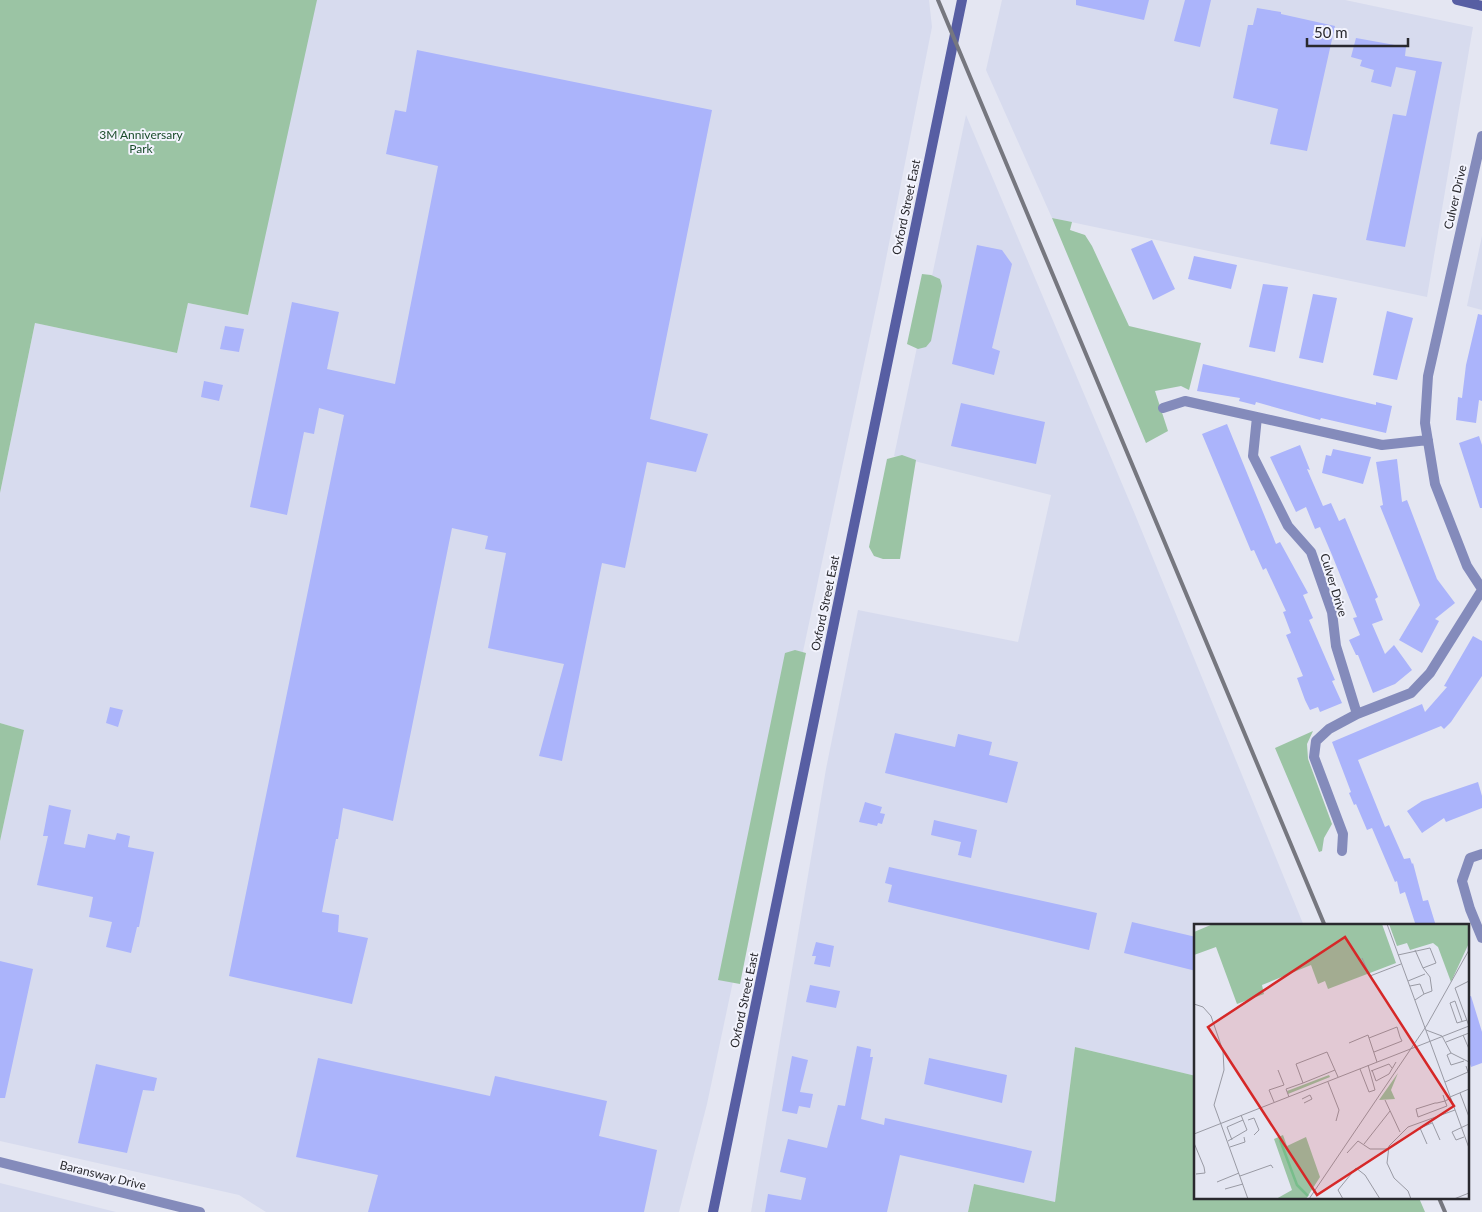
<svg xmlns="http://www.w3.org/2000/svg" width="1482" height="1212" font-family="Lato,sans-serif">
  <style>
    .built { fill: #d7dbee }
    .green { fill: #9bc4a4 }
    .building { fill: #abb4fb }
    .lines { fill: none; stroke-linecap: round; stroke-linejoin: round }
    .minor { stroke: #848bbb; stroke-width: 10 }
    .secondary { stroke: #575ea3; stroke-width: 10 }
    .rail { stroke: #76777f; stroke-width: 4 }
    .labels { text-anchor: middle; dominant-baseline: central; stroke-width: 4; stroke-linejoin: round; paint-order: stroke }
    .park-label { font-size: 12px; fill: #1a4c2b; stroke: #f2f3fd }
    .street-label { font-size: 12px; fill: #29292e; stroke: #f2f3fd }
    .inset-river { fill: none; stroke: #78bd8b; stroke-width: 2.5 }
    .inset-road { fill: none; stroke: #999aa4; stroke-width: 1 }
    .view { fill: #d62828; fill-opacity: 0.15; stroke: #d62828; stroke-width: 2.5 }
    .inset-edge { fill: none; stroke: #29292e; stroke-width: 2.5 }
  </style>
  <rect width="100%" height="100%" fill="#e4e6f2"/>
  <path class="built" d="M312 0H929L932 27 881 284 707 1104 679 1212H266L239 1195 0 1141V841L24 730 0 723V493L35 323 177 353 188 303 248 315Z
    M1002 0H1345L1473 27 1427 297 1052 218 986 70Z
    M966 115 1134 512 1304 926H1196V1076L1075 1047 1055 1203 974 1184 968 1212H751L826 769 858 610 1018 642 1051 495 894 456Z
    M1482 236V310L1467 306Z
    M0 1183 116 1212H0Z"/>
  <path class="green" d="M0 0H317L248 315 188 303 177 353 35 323 0 493Z
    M1052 218 1072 222 1070 230 1085 235 1092 246 1129 326 1201 343 1189 390 1181 386 1155 391 1168 431 1146 443Z
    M922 274 931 275 940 279 942 286 931 341 926 347 918 349 907 344Z
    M902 455 916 460 900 559H883L874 556 869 547 887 459Z
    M795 650 806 653 740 984 718 980 785 653Z
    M0 723 24 730 0 841Z
    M1313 731 1307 744 1308 759 1332 824 1324 838 1322 851 1319 852 1275 748Z
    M1075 1047 1196 1076V1198H1419L1425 1212H968L974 1184 1055 1202Z"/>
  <path class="building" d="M1076 0H1149L1144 20 1076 5Z
    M1185 0H1211L1200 47 1174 41Z
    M1257 8 1281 12V14L1335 26 1307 151 1270 144 1278 109 1233 98 1248 25H1253Z
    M1356 38 1406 47 1405 56 1442 62 1405 247 1366 240 1393 114 1406 116 1416 71 1396 67 1391 87 1371 82 1374 70 1360 66 1362 60 1351 57Z
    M417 50 712 110 650 419 708 434 696 472 647 462 625 568 602 563 562 761 539 756 564 664 488 648 506 553 485 549 488 536 452 528 393 821 343 808 338 839H336L322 912 339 915 338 932 368 938 352 1004 229 976 344 415 319 408 314 434 304 432 287 515 250 507 292 302 339 312 327 369 395 384 438 166 386 154 395 110 406 112Z
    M1152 240 1175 289 1153 300 1131 249Z
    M977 245 1002 250 1012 264 992 348 1000 351 994 375 952 364Z
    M1194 256 1237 265 1231 289 1188 279Z
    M1263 284 1288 287 1275 352 1249 347Z
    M1313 294 1337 298 1323 363 1299 358Z
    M1387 311 1413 318 1397 380 1373 375Z
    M1478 314 1482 315V401L1479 400 1476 423 1456 420 1458 397 1462 398 1466 365Z
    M225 326 244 329 239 352 220 349Z
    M1203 364 1376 405V402L1392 406 1386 433 1321 418 1320 420 1256 402 1255 405 1239 401 1240 398 1197 391Z
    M204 381 223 385 219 401 201 397Z
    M961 403 1045 422 1036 464 951 446Z
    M1227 424 1276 544 1280 542 1308 593 1303 595 1313 618 1309 620 1335 680 1332 681 1342 703 1320 712 1318 707 1310 710 1305 700 1297 678 1303 676 1286 635 1291 633 1283 612 1286 611 1266 568 1263 570 1254 550 1251 551 1202 434Z
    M1479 436 1482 445V508H1480L1459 443Z
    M1300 445 1310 470 1307 469 1323 506 1331 503 1339 521 1345 518 1378 597 1375 599 1383 620 1372 624 1385 654 1394 645 1412 670 1395 684 1373 693 1358 655H1356L1349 640 1360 635 1353 618 1357 617 1332 555 1320 527 1315 529 1306 507 1296 512 1270 457Z
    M1333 449 1371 457 1363 484 1322 473 1326 455 1331 456Z
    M1397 459 1402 502 1407 500 1437 579 1455 603 1435 619 1439 621 1422 653 1399 640 1420 605 1380 506 1383 505 1376 462Z
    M1473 636 1482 641V676L1451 722 1444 729 1441 726 1358 760 1385 827 1389 825 1404 859 1410 858 1412 864 1413 863 1423 901 1428 900 1436 926H1416L1405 892 1400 894 1397 881 1395 882 1372 828 1367 830 1356 804 1354 805 1349 793 1351 792 1332 742 1422 704 1425 712 1447 687 1444 686Z
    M110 707 123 710 118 727 106 723Z
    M895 733 955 747 958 734 992 742 989 755 1018 762 1007 803 885 773Z
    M1478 782 1482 796V808L1446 822 1444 818 1422 833 1407 811 1422 801Z
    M865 802 882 807 880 813 885 814 882 824 878 823 877 826 859 822Z
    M49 805 71 810 64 844 85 848 88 834 115 840 117 833 130 836 128 847 154 852 139 927H137L131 953 106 947 112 922 89 917 93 897 37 885 48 836H43Z
    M934 820 977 830 971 858 958 855 961 842 931 835Z
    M889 867 1097 913 1089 950 888 902 892 885 885 883Z
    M1132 922 1196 937V971L1124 953Z
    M816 942 834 946 830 967 814 964 816 956H812Z
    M0 961 33 969 5 1098H0Z
    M810 985 840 991 836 1008 806 1002Z
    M1471 996 1482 1032V1063L1471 1067 1468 1058V997Z
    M857 1046 871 1049 870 1057H873L861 1119 884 1125 885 1118 1032 1151 1024 1183 900 1155 887 1212H765L768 1194 801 1200 806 1178 780 1172 788 1139 827 1148 838 1105 845 1106Z
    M792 1056 808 1060 800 1092 813 1094 810 1108 799 1106 797 1114 782 1111Z
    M318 1058 490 1096 495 1076 607 1101 599 1136 657 1150 644 1212H368L378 1175 296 1157Z
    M929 1058 1007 1075 1002 1103 924 1084Z
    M96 1064 157 1078 154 1091 143 1090 127 1153 78 1143Z"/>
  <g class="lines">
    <path class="minor" d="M1482 136 1428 376 1425 423 1435 484 1467 566 1482 589
      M1163 408 1185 401 1382 445 1428 440
      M1257 417 1253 456 1288 526 1311 552 1332 612 1336 646 1357 714
      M1342 851 1343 834 1314 757 1316 741 1329 729 1357 714 1411 693 1430 673 1482 590
      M1482 854 1470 858 1462 881 1470 909 1482 938
      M0 1162 200 1212"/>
    <path class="secondary" d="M1457 0 1482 6
      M713 1212 962 0"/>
    <path class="rail" d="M938 0 1325 926
      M1439 1198 1445 1212"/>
  </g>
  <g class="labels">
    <g class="park-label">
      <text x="141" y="134">3M Anniversary<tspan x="141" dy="14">Park</tspan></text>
    </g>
    <g class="street-label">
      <text transform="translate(1455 197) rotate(-77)">Culver Drive</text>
      <text transform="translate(906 207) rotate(-78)">Oxford Street East</text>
      <text transform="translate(1334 585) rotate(73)">Culver Drive</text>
      <text transform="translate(825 603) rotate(-78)">Oxford Street East</text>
      <text transform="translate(744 1000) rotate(-78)">Oxford Street East</text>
      <text transform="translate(103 1175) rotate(14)">Baransway Drive</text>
    </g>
  </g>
  <g transform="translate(1194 924)">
    <rect width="275" height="275" fill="#e4e6f2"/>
    <path d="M19 0H188L202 39 134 65 131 57 124 60 117 41 68 61 70 70 43 80 22 23 0 31V8ZM195 0H275V19L257 58 244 23 239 19 216 26 213 19 203 22ZM204 149 197 166 201 175 185 176ZM135 151 136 153 94 170 93 167ZM89 211 93 222 112 213 126 253 112 275H82L98 266 80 215Z" fill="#9bc4a4"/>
    <path class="inset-river" d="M86 216 103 261 114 272"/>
    <path class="inset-road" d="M193 0 275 224M221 26 229 44M204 31 236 24 242 39 229 44 236 53 238 67 230 70M168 34 176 52 207 40M214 57 231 50M275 57 261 64 275 102M216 62 226 60 230 70 221 76M0 80 9 83 17 92 29 127 30 146 20 181 54 275M268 97 261 77 256 79 263 99 273 96M232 106 248 112M269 111 275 125M248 112 257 129 275 138M175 114 203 103 206 113 208 117 180 128M252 118 275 109M155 119 174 111 183 138M257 129 253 131 257 141 270 137M166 145 175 168 181 166 174 141M178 146 182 157 195 150 202 138M177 147 195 140 198 144M134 158 145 186 142 197M251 158 274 148 272 142M109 159 141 146M266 169 275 193M249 171 251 177 253 182 224 193 222 185 241 179H243L251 177 257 174M95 173 92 165 109 159 102 140 133 128 144 153M256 173 275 165M108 175 116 171 118 175 110 179M191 176 206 208M80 178 75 166 90 161 84 146M54 196 60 194 65 206 60 211M238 198 246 216M0 210 275 102M270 213 262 216 258 208 275 200M38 216 33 203 49 196M34 217 53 206 47 191M0 219 10 243 11 249 2 250M170 220 196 187M233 220 226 204 238 199M36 223 51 218 50 213M153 229 164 217 176 225H194M46 252 77 241 79 244M23 258 45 249M31 265 49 260M115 275 233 101 275 26M149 275 144 266 162 244 171 251 186 275M217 275 214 267 200 254 193 239 195 222 214 203 261 186M260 275 275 269"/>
    <path class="view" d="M151 13 260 182 123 271 14 103Z"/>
    <rect width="275" height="275" class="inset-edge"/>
  </g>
  <path d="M1307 38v8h101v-8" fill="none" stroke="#29292e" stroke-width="2.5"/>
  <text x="1314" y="38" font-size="15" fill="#29292e" stroke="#f2f3fd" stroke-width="4" paint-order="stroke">50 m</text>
</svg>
